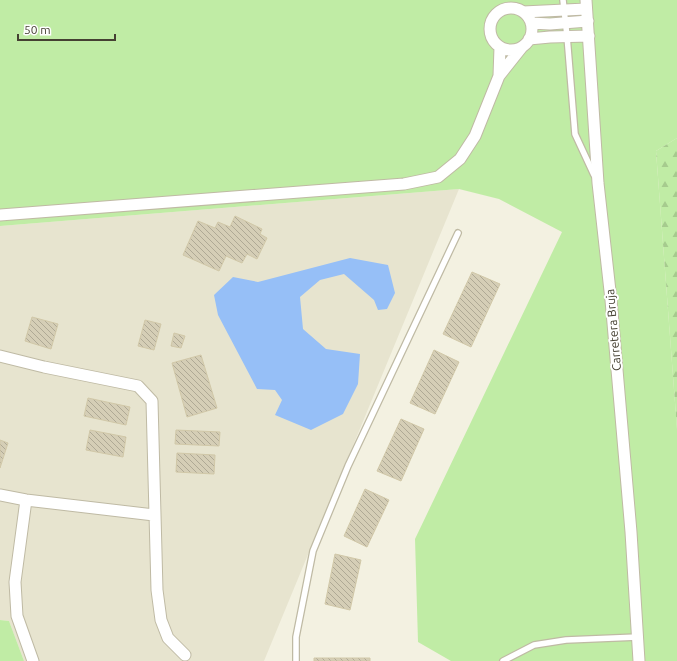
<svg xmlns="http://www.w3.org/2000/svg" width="677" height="661" font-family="Ubuntu,sans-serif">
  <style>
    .residential { fill: #e7e4cf }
    .green { fill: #c0eca5 }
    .forest { fill: url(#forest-firs) }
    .water { fill: #96bff7 }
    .building { fill: url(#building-back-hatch); stroke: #d1c8a8 }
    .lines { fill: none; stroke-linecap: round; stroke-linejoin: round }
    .lane-casing { stroke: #bfbaa4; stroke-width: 8 }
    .street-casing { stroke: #bfbaa4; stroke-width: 13 }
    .lane { stroke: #fff; stroke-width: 5.5 }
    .street { stroke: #fff; stroke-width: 11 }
    .labels { text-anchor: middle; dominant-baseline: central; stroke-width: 4; stroke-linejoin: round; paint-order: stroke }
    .street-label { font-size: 12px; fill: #454032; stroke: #fff }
  </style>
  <defs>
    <pattern id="forest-firs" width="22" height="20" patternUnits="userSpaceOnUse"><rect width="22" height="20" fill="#c0eca5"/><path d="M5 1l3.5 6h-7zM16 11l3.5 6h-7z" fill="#a6cb8e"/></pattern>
    <pattern id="building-back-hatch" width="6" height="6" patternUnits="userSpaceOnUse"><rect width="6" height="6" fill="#d5ceb6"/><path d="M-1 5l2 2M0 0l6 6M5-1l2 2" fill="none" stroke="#afa995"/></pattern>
  </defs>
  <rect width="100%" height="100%" fill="#f3f1e1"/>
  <path class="residential" d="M459 189 264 661H24L9 621 0 620V226Z"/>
  <path class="green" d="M0 0H677V138L656 151 677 429V661H451L418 642 415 539 562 232 499 199 459 189 0 226Z
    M0 620 9 621 24 661H0Z"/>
  <path class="forest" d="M677 138V429L656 151Z"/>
  <path class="water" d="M350 258 388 265 395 293 387 309 378 310 374 300 344 274 320 280 300 297 303 329 326 349 360 354 358 384 343 414 311 430 275 415 282 400 275 390 257 389 218 315 214 295 233 277 258 282Z"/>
  <path class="building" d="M235 216 262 229 260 234 267 238 257 259 247 254 242 263 226 256 219 271 183 255 198 221 215 228 218 222 230 227Z
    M472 272 500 284 471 347 443 334Z
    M32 317 58 324 51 349 25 341Z
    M145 320 161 324 154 350 138 346Z
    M174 333 185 336 181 348 171 346Z
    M434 350 459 362 435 414 410 403Z
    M201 355 217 408 187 417 172 363Z
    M88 398 130 407 126 425 84 416Z
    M401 419 424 429 401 481 377 471Z
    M90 430 126 437 123 457 86 450Z
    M176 430 220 432 219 446 175 444Z
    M0 440 8 443 0 468Z
    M177 453 215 455 214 474 176 472Z
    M365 489 389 500 367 547 344 536Z
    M335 554 361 560 350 610 325 604Z
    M314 658H370V661H314Z"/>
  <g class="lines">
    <defs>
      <path id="lane" d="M563 0 567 36 575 134 594 175
        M296 661V637L313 551 348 466 458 233
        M503 661 534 645 566 640 638 637"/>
      <path id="street" d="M586 0 598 183 611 300 631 532 639 661
        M490 29a21 21 0 1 1 42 0a21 21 0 1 1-42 0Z
        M523 12 586 9
        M531 23 550 24 588 21
        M529 39 550 37 589 36
        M499 76 500 47
        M0 215 404 184 438 177 460 159 475 136 499 76 522 47
        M0 356 44 367 138 386 152 401 157 590 161 620 168 638 185 655
        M0 495 26 500 154 515
        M26 500 15 582 17 616 33 661"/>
    </defs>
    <use href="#lane" class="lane-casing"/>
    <use href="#street" class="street-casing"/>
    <use href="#lane" class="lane"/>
    <use href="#street" class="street"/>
  </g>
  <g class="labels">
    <g class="street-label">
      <text transform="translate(613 330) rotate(-95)">Carretera Bruja</text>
    </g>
  </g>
  <path d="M18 34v6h97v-6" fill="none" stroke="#454032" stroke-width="2"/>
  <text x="24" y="34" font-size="12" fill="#454032" stroke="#ffffff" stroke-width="3" paint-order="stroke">50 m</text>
</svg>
